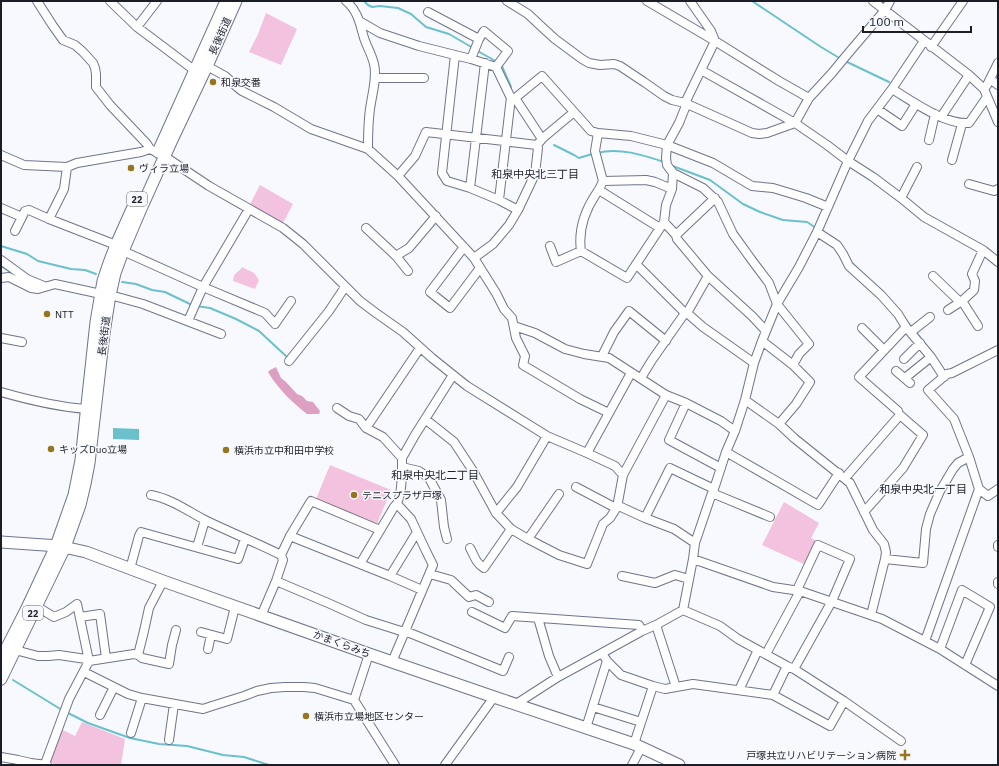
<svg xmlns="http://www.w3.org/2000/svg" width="999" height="766" font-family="'IBM Plex Sans','Noto Sans JP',sans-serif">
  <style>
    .green { fill: #f3c2de }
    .forest { fill: #dda0c3 }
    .water { fill: #6ac1cb }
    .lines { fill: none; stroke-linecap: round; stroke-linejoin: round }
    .stream { stroke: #6ac1cb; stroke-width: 2 }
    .minor-casing { stroke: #6e748c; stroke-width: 10 }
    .major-casing { stroke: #6e748c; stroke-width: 13 }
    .minor { stroke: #fff; stroke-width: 8 }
    .major { stroke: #fff; stroke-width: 11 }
    .poi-dot { fill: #95751d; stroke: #f8f9ff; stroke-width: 1.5 }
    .labels { text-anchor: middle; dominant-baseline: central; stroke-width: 3; stroke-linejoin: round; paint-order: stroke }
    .shield { fill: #f8f9ff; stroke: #5d6068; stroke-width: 1 }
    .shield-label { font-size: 9px; font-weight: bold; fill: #1b1e27 }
    .street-label { font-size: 10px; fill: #1b1e27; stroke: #f8f9ff }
    .poi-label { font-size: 10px; fill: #1b1e27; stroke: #f8f9ff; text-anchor: start }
    .neighbourhood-label { font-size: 11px; fill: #1b1e27; stroke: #f8f9ff }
  </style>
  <rect width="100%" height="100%" fill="#f8f9ff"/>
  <path class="green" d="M266 13 297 29 281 65 249 52 258 34Z
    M260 185 293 204 283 223 279 224 249 206Z
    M242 267 254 273 259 280 255 289 233 281C234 271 238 274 242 267Z
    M330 465 391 490 377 524 316 499Z
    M784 502 819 523 811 538 817 541 806 565 762 545Z
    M82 722 125 739 121 765H57L50 762 61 729 75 736Z"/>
  <path class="forest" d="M276 367 281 378 286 382 297 394 302 396 307 401 313 402 320 411 319 414H307C292 402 278 389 268 372L270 370Z"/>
  <path class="water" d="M113 428 139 429V440L113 439Z"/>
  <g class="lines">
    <path class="stream" d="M364 1 368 5 372 7 380 6 398 8 411 14 426 27 449 34 473 48
      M752 1 821 47 841 59
      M476 50 497 62
      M845 61 889 82
      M501 64 511 87
      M554 145 574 155 579 158 592 154
      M597 153C619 147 643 155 664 162
      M670 165 710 180 743 204 760 212 783 220 807 222 816 228
      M1 246 27 254 38 261 71 269 85 270 96 274
      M850 261 861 272
      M1 266 18 277
      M122 282 136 284 152 290 165 292 192 305
      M196 306 210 308 236 319 259 331 287 357
      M906 320 912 328
      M915 331 926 345
      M13 680 62 710
      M66 712 88 723 130 738 159 744 187 746 223 755 244 757 269 765"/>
    <defs>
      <path id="minor" d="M37 1 53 26 63 40 75 45 83 52 93 63 95 68 96 74V87L110 105 147 144 150 149
        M110 1 137 27 194 70
        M346 1C358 11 360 24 364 38 367 47 372 55 374 64 377 77 373 90 371 103 368 118 368 134 368 149
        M507 1 528 14 544 29 555 39 582 59 589 63 600 65 614 64 620 66 644 82 664 96 672 100 685 103 752 133 759 134 767 133 795 123 827 145 848 161 873 177 901 198 924 217 983 250 998 262
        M647 1 715 41 779 81 809 98
        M873 1 969 75 984 89 998 122
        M428 12 479 39
        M361 22 380 33 419 46 471 59 496 67 510 96 517 101 542 139
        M137 27 157 1
        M931 47 963 1
        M455 55 442 173 447 181 470 188 499 200 518 210
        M471 59 479 39 484 31 508 51 496 67
        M207 66 225 76 237 87 242 91 274 107 311 129 368 149 398 176 474 258 496 293 504 309 512 318 516 338 525 356 523 365 580 399 609 413
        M701 70 795 123 809 98 832 73 846 56 885 10 890 1
        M376 78H424
        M990 79 998 85
        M892 89C912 101 945 125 969 123L987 97
        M984 89 987 85 998 63
        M514 99 542 76 591 131 598 133 631 136 667 145 713 163 752 186 773 188 806 198 828 207
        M877 109 902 126 916 104
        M941 117 969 75
        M598 133 595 151 603 181
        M929 140 935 114
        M1 155 24 165 67 167 77 163 141 152 150 149 164 156 209 186 283 228 303 244 360 301 376 313 403 332 432 358 467 386 547 436 587 453 615 466 623 475
        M952 160 962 124
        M673 173 703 188 718 202 733 234 751 259 769 283 777 304 809 344 799 354 793 365
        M398 176 415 156 426 132 537 145
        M969 184 994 191 998 189
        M470 188 485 63
        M672 189 655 182 646 180 603 181C601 186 599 190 596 194 584 212 578 230 581 251L627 278 664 222 666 205 672 189 673 173 667 165 666 158 667 145 679 123 685 108V103L715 41 711 31 690 1
        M599 190 660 228
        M901 198 917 167
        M499 200 511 97
        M1 208 22 217
        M49 219 64 189 67 167
        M664 222 676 235 677 239 708 276 752 316 766 331
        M366 228 396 256 409 248 436 216
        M15 231 25 211 29 210 49 219 116 245
        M817 232 837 245 843 254 849 266 881 295 898 314 906 327 931 357 944 377
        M676 235 715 198
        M550 246 556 262 581 251
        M464 247 430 292 450 308 480 268
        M123 251 203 287 265 313 275 324 291 301
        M396 256 408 271
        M474 258 493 244 509 225 518 210 535 174 538 148 537 145 543 138 574 112
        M1 260 27 279 44 286
        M636 264 685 313H687L703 327 754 363
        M933 276 960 302
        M1 278 9 277 31 288 38 289 55 284 101 294
        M110 295 143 304 221 334
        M962 301 978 326
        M948 310 962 301 974 290 975 281 972 274 983 250
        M687 313 708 276
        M188 321 203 287 249 209
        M514 326 535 333 565 349 584 354 609 358 666 395 686 403 721 421 735 431
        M862 328 884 350
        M911 332 930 317
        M1 338 22 342
        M762 341 793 365 810 382 796 404 779 424
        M998 350 952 373 947 374 928 390 954 419 969 457 979 489 988 496 998 489
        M602 356 614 332 629 311 666 341
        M904 359 920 343
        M289 361 329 311 345 287
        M896 371 910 383
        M641 378 652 360 685 313
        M905 378 931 357
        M1 392C29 400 58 407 87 409
        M745 400 779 424 794 438 850 483 873 530 884 544 886 552 885 559 871 615
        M686 403 669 440 721 468
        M337 408 349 416 359 419 366 428 383 437 402 458C402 469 403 500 394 507L360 564
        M898 411 859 377 906 327
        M425 419 454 442 473 471 496 513 511 529 528 539 559 555 587 564 603 524 610 518 617 507 618 502 623 475 666 395
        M366 428 420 348
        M726 452 818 505 839 473
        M587 453 631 373
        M402 458 415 435 453 375
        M402 467 419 471 429 478 441 500 444 527 447 539
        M845 478 900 415 923 435 903 468 864 512
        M576 487 612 506 621 507 645 518 674 529 695 543
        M712 493 770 517
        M151 495C172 499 189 512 207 521 232 533 257 543 281 555
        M496 513 517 487 547 436
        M645 518 670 468 714 489
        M290 536 390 576 422 590
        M528 539 559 494
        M998 545V547
        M197 547 205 520
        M470 548C475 557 475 562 484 568L511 529
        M693 559 773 587 800 591 882 619 940 649 998 686
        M885 559 923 563 926 529 930 514 940 491 953 469 958 463 969 457
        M130 569 139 536 141 532 238 559 245 539
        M430 574 451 580 469 597 476 595 489 602
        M390 576 417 532
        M622 576 655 583 675 575 689 579
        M276 581 328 603 366 620 401 631H405L503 671 509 657
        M998 582V584
        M36 606 54 617 66 612 77 604 89 661 69 699 45 764
        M683 610 693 559 695 543 712 493 714 489 726 452 735 431 745 400 754 363 762 341 777 304 799 267 817 232 848 161 868 121 892 89 924 41
        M683 610 720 626 738 639 787 666 794 669 844 701 901 741
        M472 612 505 628 512 616 639 625 642 631
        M261 616 276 581 283 560 281 555 290 536 311 501 380 530
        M80 617 100 614 106 658
        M538 618 549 656 558 677
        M656 625 676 687
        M201 632 227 639 235 607
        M925 641 979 489
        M208 649 211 635
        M940 649 962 590 990 607 965 665
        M15 650 38 656H48L59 655 86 659 89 661 134 654 138 655 144 631 149 608 163 581
        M602 653 607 661 621 675 653 686 665 689 693 684 773 695 830 726 844 701
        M766 654 800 591
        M138 655 142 658 169 664 172 645 176 630
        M392 662 433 565 426 551 411 519 397 504
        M794 669 832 601 850 559 818 545 797 590
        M84 672 128 694 142 698 203 709 212 706 244 696 257 691 271 688 285 687H304L315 688 354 700 395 765
        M739 690 758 650
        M773 695 787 666
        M354 700 369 654
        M516 704 558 677 602 653 642 631 656 625 683 610
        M593 707 641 722
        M100 715 114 687
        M586 728 607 661
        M131 733 142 698
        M169 740 174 704
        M634 744 653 686
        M1 757 18 760 31 763 47 765
        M445 765 494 697
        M632 765 641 748"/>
      <path id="major" d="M158 152 226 1
        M1 542 59 546 86 552 163 581 369 654 494 697 634 744 679 765
        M1 659 26 610 56 546 74 495 81 460 96 322 103 281 109 263 116 245 137 198
        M1 679 65 547 80 505 85 484 89 463 104 333 110 295 115 273 123 251 140 211 171 142 207 66 236 1"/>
    </defs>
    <use href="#minor" class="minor-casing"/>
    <use href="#major" class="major-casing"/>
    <use href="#minor" class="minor"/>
    <use href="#major" class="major"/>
  </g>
  <g class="poi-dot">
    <circle cx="213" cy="82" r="4"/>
    <circle cx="131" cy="168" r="4"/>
    <circle cx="47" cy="314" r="4"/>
    <circle cx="51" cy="449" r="4"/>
    <circle cx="226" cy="450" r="4"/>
    <circle cx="354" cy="495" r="4"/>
    <circle cx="306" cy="716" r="4"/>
    <path d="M903 749h4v4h4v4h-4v4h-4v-4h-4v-4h4z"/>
  </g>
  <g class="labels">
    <g class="shield">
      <rect x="127" y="192" width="20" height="14" rx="3"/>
      <rect x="23" y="606" width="20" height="14" rx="3"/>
    </g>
    <g class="shield-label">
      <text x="137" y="199">22</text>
      <text x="33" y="613">22</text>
    </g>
    <g class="street-label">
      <text transform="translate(220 36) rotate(-66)">長後街道</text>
      <text transform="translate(104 336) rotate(-83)">長後街道</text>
      <text transform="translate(342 644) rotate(20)">かまくらみち</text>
    </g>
    <g class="poi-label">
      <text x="221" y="82">和泉交番</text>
      <text x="139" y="168">ヴィラ立場</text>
      <text x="55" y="314">NTT</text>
      <text x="59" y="449">キッズDuo立場</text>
      <text x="234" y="450">横浜市立中和田中学校</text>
      <text x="362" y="495">テニスプラザ戸塚</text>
      <text x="314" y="716">横浜市立場地区センター</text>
      <text x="896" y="755" text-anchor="end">戸塚共立リハビリテーション病院</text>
    </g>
    <g class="neighbourhood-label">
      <text x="535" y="174">和泉中央北三丁目</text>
      <text x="435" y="475">和泉中央北二丁目</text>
      <text x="923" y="489">和泉中央北一丁目</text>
    </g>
  </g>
  <rect width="999" height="766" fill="none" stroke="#1b1e27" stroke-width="4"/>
  <path d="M863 26v6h108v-6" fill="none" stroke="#1b1e27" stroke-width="2"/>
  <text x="869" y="26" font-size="12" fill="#1b1e27" stroke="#f8f9ff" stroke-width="3" paint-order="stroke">100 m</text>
</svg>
